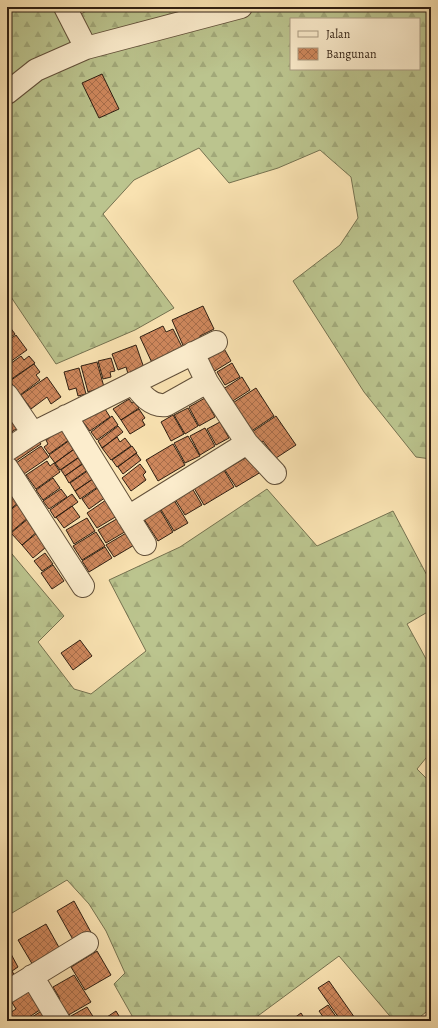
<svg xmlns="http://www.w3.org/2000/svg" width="438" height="1028" font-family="Alegreya,serif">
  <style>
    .forest { fill: url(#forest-firs); stroke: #757250; fill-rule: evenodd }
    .building { fill: url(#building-cross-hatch); stroke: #2f1f12 }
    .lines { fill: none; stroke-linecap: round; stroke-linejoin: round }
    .minor-casing { stroke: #62503a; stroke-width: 24 }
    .minor { stroke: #fcedcd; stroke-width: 22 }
  </style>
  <defs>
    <pattern id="forest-firs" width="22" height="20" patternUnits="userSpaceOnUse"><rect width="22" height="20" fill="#bbc48e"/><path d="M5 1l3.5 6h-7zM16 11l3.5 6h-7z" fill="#a1a879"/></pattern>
    <pattern id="building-cross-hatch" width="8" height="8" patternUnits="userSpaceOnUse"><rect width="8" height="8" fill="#ce875c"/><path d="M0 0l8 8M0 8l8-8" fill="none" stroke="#a86e4b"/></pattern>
  </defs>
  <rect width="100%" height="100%" fill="#fae3b2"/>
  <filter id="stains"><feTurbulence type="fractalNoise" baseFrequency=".005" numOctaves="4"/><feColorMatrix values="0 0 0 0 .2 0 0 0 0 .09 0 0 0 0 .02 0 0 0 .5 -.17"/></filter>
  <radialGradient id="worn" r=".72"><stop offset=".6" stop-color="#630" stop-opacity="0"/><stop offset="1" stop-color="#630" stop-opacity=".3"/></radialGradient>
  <path class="forest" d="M7 7H58L66 22 94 7H431V459L416 457 364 392 293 281 340 245 358 218 351 177 320 150 278 168 229 183 199 148 134 180 103 214 174 308 135 330 56 364 7 291ZM291 19H419V69H291Z
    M267 489 317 546 393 511 431 583V610L407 624 431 668V752L417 769 431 783V1008L415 1021H394L339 956 251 1021H135L114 984 125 973 106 931 89 904 67 880 7 916V548L64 616 38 642 74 689 91 694 146 651 109 580 180 547Z"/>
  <path class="building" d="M102 74 119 109 99 118 82 83Z
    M203 306 214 329 200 336 202 342 185 350 172 320Z
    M7 323 15 334 7 340Z
    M163 326 166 332 173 329 184 351 153 365 140 337Z
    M16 335 27 350 7 364V341Z
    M136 345 145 371 129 377 126 367 118 370 112 354Z
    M222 345 231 361 213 372 204 355Z
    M21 356 24 360 29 356 35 363 10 380 7 377V366Z
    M111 358 115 371 110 372 111 377 103 379 98 361Z
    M97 362 104 387 88 392 81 366Z
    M232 363 240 377 225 385 217 372Z
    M34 364 40 372 36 375 40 380 20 395 10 381Z
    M79 368 86 394 78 396 76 388 69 390 64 372Z
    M47 377 61 397 51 404 47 397 31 409 21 395Z
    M242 377 250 390 228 404 220 391Z
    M256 388 274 416 247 434 228 406Z
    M205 398 215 417 199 426 189 407Z
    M129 399 132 403 134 402 139 408 121 420 113 409Z
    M188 408 198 426 185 434 174 415Z
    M7 409 19 427 7 435Z
    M105 409 110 417 90 431 80 418Z
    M139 409 145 418 142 420 145 425 130 434 121 420Z
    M173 415 184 434 171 441 161 422Z
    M112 416 118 425 97 440 91 432Z
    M276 416 296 445 276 458 263 441 257 445 249 434Z
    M220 422 229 438 216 445 207 429Z
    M118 426 123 432 102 448 98 441Z
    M205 428 215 446 200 455 190 436Z
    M61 429 69 440 49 454 44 447 48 444 46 440Z
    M33 433 41 444 16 461 8 451Z
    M188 436 200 456 185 463 174 443Z
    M117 437 120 442 125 438 131 446 111 460 102 448Z
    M70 440 80 445 55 463 49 455Z
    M173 444 185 465 158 481 146 460Z
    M41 446 49 457 24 474 16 463Z
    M132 446 137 453 117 467 112 460Z
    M74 449 79 457 60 470 55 463Z
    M136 453 141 460 123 474 118 467Z
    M252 454 261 472 236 487 225 470Z
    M78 458 82 464 65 476 61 470Z
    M47 461 50 466 54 463 60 472 36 489 26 475Z
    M84 463 89 469 69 483 65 476Z
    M140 464 146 472 143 475 146 480 131 491 122 478Z
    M89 470 94 478 75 491 70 483Z
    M224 470 234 487 204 505 194 488Z
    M53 478 60 488 43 500 36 490Z
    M93 479 99 486 80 499 75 491Z
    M99 487 106 497 89 509 82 499Z
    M192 488 202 505 185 515 175 499Z
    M10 489 24 498 7 512V491Z
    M61 489 67 497 49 509 43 501Z
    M72 494 78 502 55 518 50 510Z
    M171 495 188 523 174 531 157 503Z
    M24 499 29 517 10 533 7 529V513Z
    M106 500 117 516 97 528 87 513Z
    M156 503 173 532 158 541 140 513Z
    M72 506 80 517 64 528 56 517Z
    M120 517 128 530 106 543 98 530Z
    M29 518 39 530 22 545 11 533Z
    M87 518 95 531 74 544 66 530Z
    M133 529 141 541 114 557 106 545Z
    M41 530 51 543 33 558 22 545Z
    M96 532 105 546 82 560 73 546Z
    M105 547 112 558 89 572 82 561Z
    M45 553 53 564 42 571 34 561Z
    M53 565 64 581 52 589 41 573Z
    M80 640 92 656 73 670 61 653Z
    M74 901 93 936 76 945 57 911Z
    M46 924 61 951 34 967 18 940Z
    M7 945 11 952 7 954Z
    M97 951 111 975 85 990 71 967Z
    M11 954 18 967 12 971 17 980 7 986V956Z
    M74 975 91 1002 65 1017 55 1002 60 999 53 987Z
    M329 981 357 1021H341L318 988Z
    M28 984 43 1008 23 1021H9L7 1015 16 1009 8 996Z
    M328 1005 339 1021H326L319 1011Z
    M87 1007 94 1018 89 1021H74L71 1016Z
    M43 1010 50 1021H30L29 1019Z
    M116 1011 122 1021H101Z
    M301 1013 306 1021H290Z"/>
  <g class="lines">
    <defs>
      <path id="minor" d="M65 7 86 48
        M7 93 36 70 86 48 241 7
        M193 353 207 382 247 443 275 473
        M133 383C141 394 151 407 166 405L207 382
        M7 395 33 433
        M66 416 145 544
        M7 450 33 433 216 342
        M7 468 83 586
        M128 517 247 443
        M32 976 59 1021
        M7 992 87 943"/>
    </defs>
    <use href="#minor" class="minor-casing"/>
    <use href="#minor" class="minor"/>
  </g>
  <rect width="438" height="1028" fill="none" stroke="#fae3b2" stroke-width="24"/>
  <rect x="8" y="8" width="422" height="1012" fill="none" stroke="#2f1f12" stroke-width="2"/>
  <rect x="12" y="12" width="414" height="1004" fill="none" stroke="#2f1f12"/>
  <rect x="290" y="18" width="130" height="52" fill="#fcedcd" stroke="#aa9b82"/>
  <rect x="298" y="31" width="20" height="6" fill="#fcedcd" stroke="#aa9b82"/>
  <text x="326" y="38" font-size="12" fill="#2f1f12">Jalan</text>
  <rect x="298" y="48" width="20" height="12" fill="url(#building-cross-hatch)" stroke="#aa9b82"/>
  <text x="326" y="58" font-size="12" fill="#2f1f12">Bangunan</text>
  <rect width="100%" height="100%" filter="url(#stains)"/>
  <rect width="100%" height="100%" fill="url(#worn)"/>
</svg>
